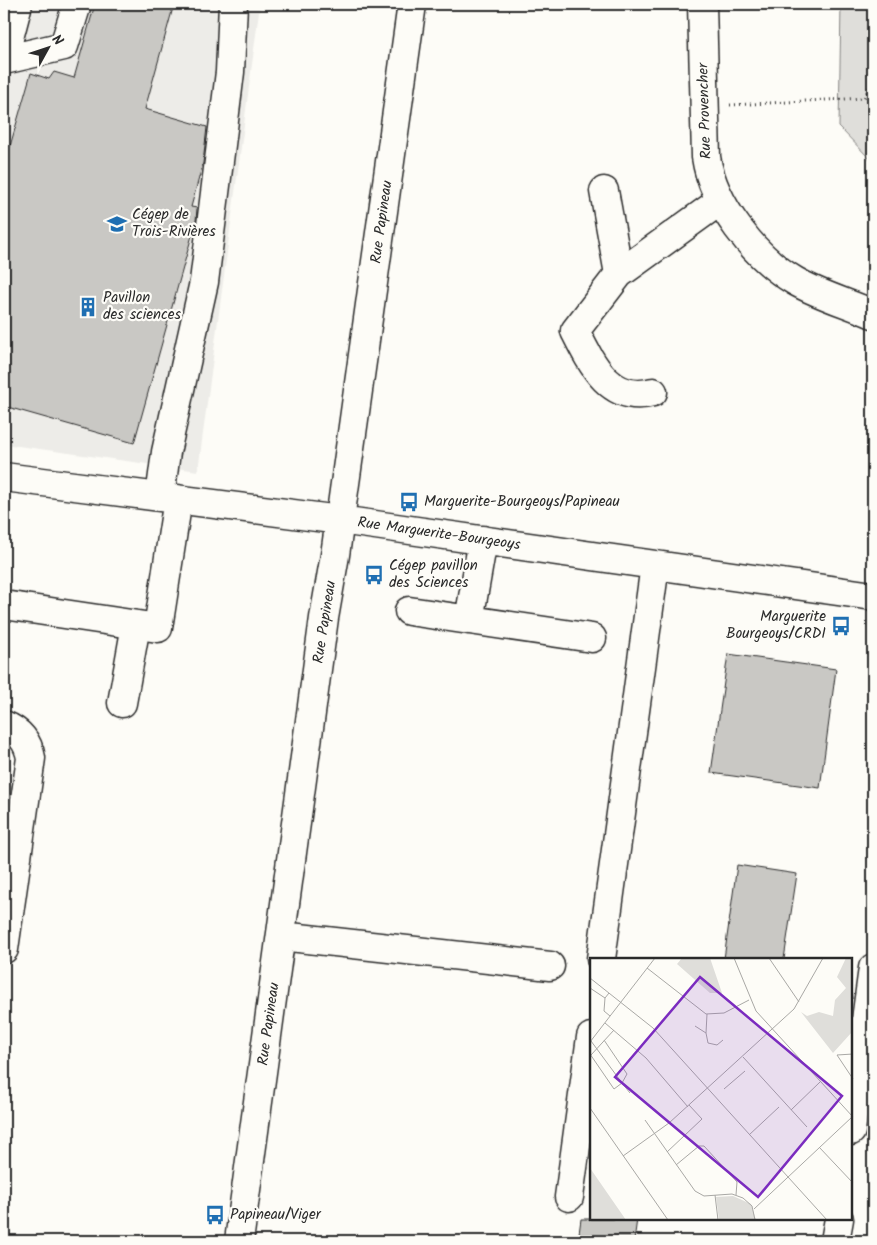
<svg xmlns="http://www.w3.org/2000/svg" width="877" height="1245" font-family="Kalam,sans-serif">
  <style>
    .built { fill: #edece8 }
    .green { fill: #dfdeda; stroke: #858482 }
    .building { fill: #c9c8c4; stroke: #2b2b2b }
    .lines { fill: none; stroke-linecap: round; stroke-linejoin: round }
    .minor-casing { stroke: #2b2b2b; stroke-width: 31 }
    .path { stroke: #2b2b2b; stroke-width: 3; stroke-dasharray: 1 4; stroke-linecap: butt }
    .minor { stroke: #fdfcf7; stroke-width: 28 }
    .labels { text-anchor: middle; dominant-baseline: central; stroke-width: 4.5; stroke-linejoin: round; paint-order: stroke }
    .street-label { font-size: 15px; fill: #2b2b2b; stroke: #fdfcf7 }
    .poi-label { font-size: 15px; fill: #2b2b2b; stroke: #fdfcf7; text-anchor: start }
    .inset-road { fill: none; stroke: #a9a8a5; stroke-width: 1 }
    .view { fill: #7b2cbf; fill-opacity: 0.15; stroke: #7b2cbf; stroke-width: 2.5 }
    .inset-edge { fill: none; stroke: #2b2b2b; stroke-width: 2.5 }
  </style>
  <rect width="100%" height="100%" fill="#fdfcf7"/>
  <filter id="ink" filterUnits="userSpaceOnUse"><feTurbulence type="fractalNoise" baseFrequency=".02" numOctaves="2"/><feDisplacementMap in="SourceGraphic" scale="10" xChannelSelector="R" yChannelSelector="G"/><feConvolveMatrix kernelMatrix="1 2 1 2 8 2 1 2 1" color-interpolation-filters="sRGB"/></filter>
  <g filter="url(#ink)">
    <path class="built" d="M4 4H260L198 471 4 444Z"/>
    <path class="green" d="M841 4H873V162L839 127Z"/>
    <path class="building" d="M95 4H174L145 109 207 127 203 163 191 207 197 208 196 221 134 443 4 406V167L31 73 49 79 54 72 74 78Z
      M728 654 836 669 820 788 711 773Z
      M737 865 797 874 784 959H724Z
      M581 1219H637L634 1241H578Z"/>
    <g class="lines">
      <defs>
        <path id="minor" d="M702 4 706 157C713 204 754 257 795 281 819 295 848 303 873 314
          M4 57 18 4
          M4 60 64 46 77 4
          M604 191 619 274 720 201
          M619 274 575 331C591 363 610 404 653 392
          M4 477 340 520 873 596
          M160 497 166 452 204 282 230 72 233 4
          M4 605 158 628 178 499
          M409 611 592 638
          M469 620 483 540
          M122 703 136 625
          M4 725C19 731 28 741 31 758L4 949
          M281 936 550 966
          M601 959 655 565
          M851 1131 873 968
          M569 1197 591 1037
          M239 1241 324 618 335 555 412 4
          M835 1241 839 1219"/>
      </defs>
      <use href="#minor" class="minor-casing"/>
      <path class="path" d="M730 105 864 98 873 80"/>
      <use href="#minor" class="minor"/>
    </g>
  </g>
  <defs>
    <symbol id="university-bare" viewBox="-9 -9 18 18"><path d="M0-5L7-2L0 1L-7-2ZM-4 1L0 2.5L4 1V4Q0 6-4 4Z" fill="#1f6fb2" stroke="#fdfcf7" stroke-width="2.5" paint-order="stroke"/></symbol>
    <symbol id="building-bare" viewBox="-9 -9 18 18"><path d="M-4-6H4V6H1V3H-1V6H-4ZM-2.5-4.3h1.7v1.8h-1.7ZM.8-4.3h1.7v1.8H.8ZM-2.5-1h1.7V.8h-1.7ZM.8-1h1.7V.8H.8Z" fill="#1f6fb2" stroke="#fdfcf7" stroke-width="2.5" paint-order="stroke"/></symbol>
    <symbol id="bus-bare" viewBox="-9 -9 18 18"><path d="M-5-6H5V4H4V6H2V4H-2V6H-4V4H-5ZM-3.5-4V0h7V-4ZM-3.5 1.2v1.5H-2V1.2ZM2 1.2v1.5H3.5V1.2Z" fill="#1f6fb2" stroke="#fdfcf7" stroke-width="2.5" paint-order="stroke"/></symbol>
  </defs>
  <g fill-rule="evenodd">
    <use href="#university-bare" x="103" y="210" width="28" height="28"/>
    <use href="#building-bare" x="74" y="293" width="28" height="28"/>
    <use href="#bus-bare" x="395" y="488" width="28" height="28"/>
    <use href="#bus-bare" x="360" y="561" width="28" height="28"/>
    <use href="#bus-bare" x="827" y="612" width="28" height="28"/>
    <use href="#bus-bare" x="201" y="1201" width="28" height="28"/>
  </g>
  <g class="labels">
    <g class="street-label">
      <text transform="translate(705 111) rotate(-92)">Rue Provencher</text>
      <text transform="translate(382 222) rotate(-82)">Rue Papineau</text>
      <text transform="translate(439 534) rotate(8)">Rue Marguerite-Bourgeoys</text>
      <text transform="translate(325 622) rotate(-81)">Rue Papineau</text>
      <text transform="translate(269 1024) rotate(-82)">Rue Papineau</text>
    </g>
    <g class="poi-label">
      <text x="132" y="215">Cégep de<tspan x="132" dy="17">Trois-Rivières</tspan></text>
      <text x="103" y="298">Pavillon<tspan x="103" dy="17">des sciences</tspan></text>
      <text x="424" y="502">Marguerite-Bourgeoys/Papineau</text>
      <text x="389" y="566">Cégep pavillon<tspan x="389" dy="17">des Sciences</tspan></text>
      <text x="826" y="617" text-anchor="end">Marguerite<tspan x="826" dy="17">Bourgeoys/CRDI</tspan></text>
      <text x="230" y="1215">Papineau/Viger</text>
    </g>
  </g>
  <g transform="translate(590 958)">
    <rect width="262" height="262" fill="#fdfcf7"/>
    <path d="M92 0H120L132 35H120L87 6ZM256 0H262V74L243 95 211 54 217 58 229 54 243 58 245 42 256 30 247 19ZM0 210 36 262H0ZM143 238 161 246 166 262H129L126 239Z" fill="#dfdeda"/>
    <path class="inset-road" d="M144 0 166 53 263 159M179 0 209 44M57 10 116 56 134 55 159 42M0 20 63 70 237 262M0 30 15 40 19 35M15 40 14 53 20 58M15 65 56 100 98 149M105 68 116 75 117 56M116 75 118 85 127 87 133 82M14 82 37 116 32 125 40 135M0 84 65 0M0 96 24 131 32 125 1 83M263 96 247 97 263 121M1 97 24 72M153 99 217 169M134 131 155 113M0 150 78 262M201 152 230 124M55 162 105 233 114 238 142 236 153 240 162 248 165 262M159 177 189 149M229 189 263 225M77 194 112 161 99 147M33 198 79 165 204 51 233 0M86 207 109 188H114L147 224 146 237M125 237 128 262M164 251 262 159"/>
    <path class="view" d="M110 19 252 138 168 239 25 119Z"/>
    <rect width="262" height="262" class="inset-edge"/>
  </g>
  <rect width="877" height="1245" fill="none" stroke="#fdfcf7" stroke-width="20"/>
  <rect x="10" y="10" width="857" height="1225" fill="none" stroke="#2b2b2b" stroke-width="2" filter="url(#ink)"/>
  <g transform="translate(48 48) rotate(50)" stroke="#fdfcf7" stroke-width="4" paint-order="stroke">
  <path d="M0-4L9 19L0 12L-9 19Z" fill="#2b2b2b"/>
  <text y="-8" font-size="14" font-weight="bold" text-anchor="middle" fill="#2b2b2b">N</text>
  </g>
</svg>
